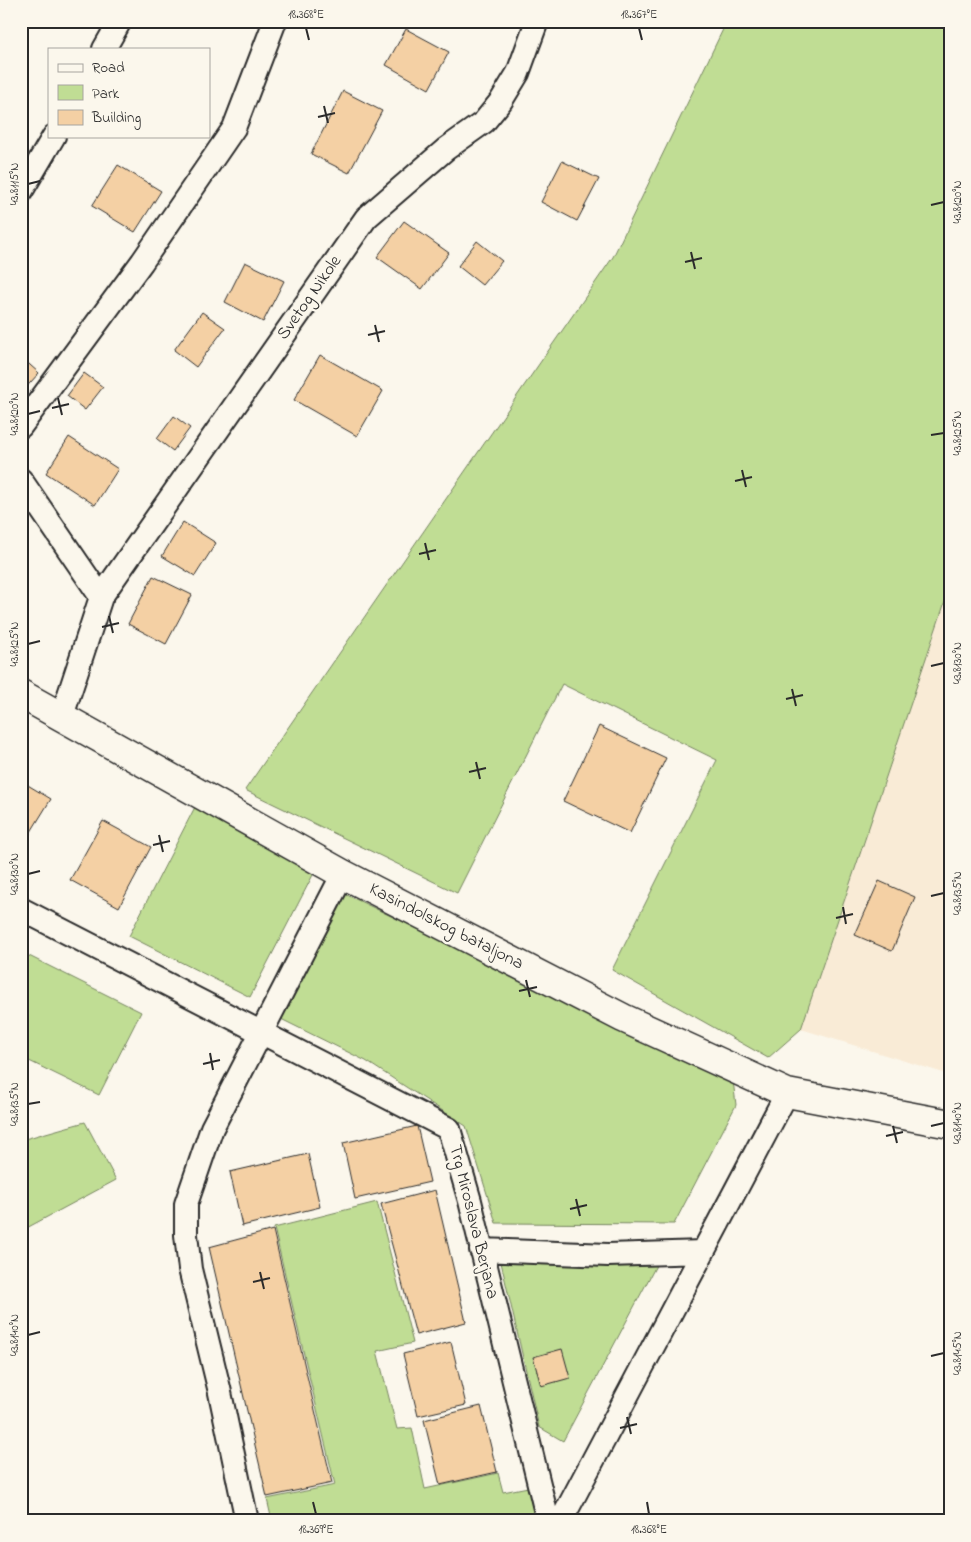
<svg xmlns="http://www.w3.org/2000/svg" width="971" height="1542" font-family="'Indie Flower',sans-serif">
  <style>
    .built { fill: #f9ebd6 }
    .green { fill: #c0dd94; stroke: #768460 }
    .building { fill: #f4d0a4; stroke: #2b2b2b }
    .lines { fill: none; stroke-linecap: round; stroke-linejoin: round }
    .street-casing { stroke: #2b2b2b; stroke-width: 26 }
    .secondary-casing { stroke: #2b2b2b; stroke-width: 31 }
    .street { stroke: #fbf7ec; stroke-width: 22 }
    .secondary { stroke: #fbf7ec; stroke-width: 28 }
    .ticks { fill: none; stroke: #2b2b2b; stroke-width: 2 }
    .labels { text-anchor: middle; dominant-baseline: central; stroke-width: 5; stroke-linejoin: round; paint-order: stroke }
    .street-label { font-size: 18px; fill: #2b2b2b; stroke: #fbf7ec }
    .neatline { fill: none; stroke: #2b2b2b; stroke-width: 2 }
    .ticks-label { font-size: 12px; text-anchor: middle; fill: #2b2b2b }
  </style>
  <rect width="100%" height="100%" fill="#fbf7ec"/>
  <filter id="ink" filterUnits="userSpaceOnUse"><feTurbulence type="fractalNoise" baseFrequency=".02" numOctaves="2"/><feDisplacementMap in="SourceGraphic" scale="10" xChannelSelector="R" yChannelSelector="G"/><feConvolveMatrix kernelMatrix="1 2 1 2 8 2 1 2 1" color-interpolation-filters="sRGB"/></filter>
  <g filter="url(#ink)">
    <path class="built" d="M950 587V1075L801 1029Z"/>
    <path class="green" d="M727 21H950V587L801 1029 768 1058 612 970 717 760 562 684 457 893 245 790 613 257Z
      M195 807 316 869 250 997 129 936Z
      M345 894 733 1080 736 1105 674 1224 496 1223 466 1126 366 1061 281 1019Z
      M21 952 141 1012 99 1095 21 1057Z
      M85 1122 116 1180 21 1231V1140Z
      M377 1202 413 1343 377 1351 397 1429 412 1428 425 1489 498 1473 503 1492 528 1487 536 1521H272L267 1499 335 1485 274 1228Z
      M661 1256 563 1441 539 1427 500 1258Z"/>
    <path class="building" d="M406 29 449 52 429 89 386 65Z
      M343 91 382 111 349 173 311 154Z
      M562 161 599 179 577 221 541 202Z
      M118 165 161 191 135 232 92 206Z
      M404 221 449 253 422 289 377 257Z
      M477 241 502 261 482 285 458 266Z
      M245 262 284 281 263 322 225 302Z
      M202 312 225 328 196 367 174 350Z
      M320 355 383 391 357 436 294 400Z
      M21 357 39 373 21 393Z
      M84 373 103 387 85 410 67 396Z
      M174 416 190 428 173 451 157 439Z
      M69 437 118 469 95 505 46 473Z
      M183 522 216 543 195 576 162 556Z
      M153 576 192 595 166 644 128 624Z
      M599 726 666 758 630 833 563 801Z
      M21 781 51 799 21 848Z
      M103 821 151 847 119 907 70 880Z
      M879 881 915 897 892 951 855 935Z
      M417 1126 430 1182 355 1199 343 1143Z
      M308 1154 320 1207 242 1226 230 1172Z
      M435 1190 466 1322 416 1335 381 1204Z
      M273 1230 332 1483 267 1497 209 1247Z
      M451 1342 466 1405 418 1416 403 1354Z
      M562 1349 570 1378 541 1386 533 1357Z
      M481 1406 497 1472 440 1485 424 1420Z"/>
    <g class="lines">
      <defs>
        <path id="street" d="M104 49 120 21
          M21 192 54 136
          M21 426 142 262 234 128 275 21
          M21 480 101 597
          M62 716 101 597 366 218 446 149 484 122 501 101 518 73 537 21
          M21 909 449 1129 470 1201 548 1521
          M481 1250 608 1255 703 1252
          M247 1521 219 1388 190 1269 186 1235V1204L212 1128 343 874
          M561 1521 787 1093"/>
        <path id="secondary" d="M21 694 343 874 623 1018 787 1093 950 1124"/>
      </defs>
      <use href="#street" class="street-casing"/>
      <use href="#secondary" class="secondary-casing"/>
      <use href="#street" class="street"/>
      <use href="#secondary" class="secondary"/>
    </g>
  </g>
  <path class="ticks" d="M306 28 309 40M639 28 642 40M324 106 328 123M318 117 335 113M28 184 40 181M931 205 944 202M691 252 695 269M685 262 702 258M375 325 379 342M368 335 385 331M58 398 62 415M52 408 69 404M28 414 40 411M931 435 944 433M742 470 746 487M735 481 752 477M425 543 429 560M419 554 436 550M109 616 113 633M102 627 119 623M28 644 40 641M931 666 944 663M792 689 796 706M786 699 803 695M476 762 480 779M469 772 486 768M159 835 163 852M153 845 170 841M28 874 40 871M931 896 944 893M843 907 846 924M836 918 853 914M526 980 530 997M519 991 537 987M210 1053 213 1070M203 1064 220 1060M28 1104 40 1102M893 1126 897 1143M931 1126 944 1123M886 1136 903 1132M576 1199 580 1216M570 1209 587 1205M260 1272 264 1289M253 1282 270 1278M28 1335 40 1332M931 1356 944 1353M627 1417 631 1434M620 1428 637 1424M313 1502 316 1514M647 1502 649 1514"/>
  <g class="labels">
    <g class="street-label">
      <text transform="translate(310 298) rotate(-55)">Svetog Nikole</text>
      <text transform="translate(446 927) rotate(27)">Kasindolskog bataljona</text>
      <text transform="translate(473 1222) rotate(76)">Trg Miroslava Berjana</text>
    </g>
  </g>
  <rect width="971" height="1542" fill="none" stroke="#fbf7ec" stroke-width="55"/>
  <rect x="48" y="48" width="162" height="90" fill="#fbf7ec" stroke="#a8a59f"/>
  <rect x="58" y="64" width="25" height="8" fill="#fbf7ec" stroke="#a8a59f"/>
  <text x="92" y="72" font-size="15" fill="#2b2b2b">Road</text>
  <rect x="58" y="85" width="25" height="15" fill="#c0dd94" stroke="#a8a59f"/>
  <text x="92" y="98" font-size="15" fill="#2b2b2b">Park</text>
  <rect x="58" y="110" width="25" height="15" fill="#f4d0a4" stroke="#a8a59f"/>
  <text x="92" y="122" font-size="15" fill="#2b2b2b">Building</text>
  <rect x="28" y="28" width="916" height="1486" class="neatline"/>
  <g class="ticks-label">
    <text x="306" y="18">18.368°E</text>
    <text x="639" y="18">18.367°E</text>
    <text transform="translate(14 184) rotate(-90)" y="4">43.8115°N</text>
    <text transform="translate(957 202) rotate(-90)" y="4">43.8120°N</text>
    <text transform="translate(14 414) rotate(-90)" y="4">43.8120°N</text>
    <text transform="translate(957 433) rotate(-90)" y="4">43.8125°N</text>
    <text transform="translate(14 644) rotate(-90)" y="4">43.8125°N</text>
    <text transform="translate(957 663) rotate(-90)" y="4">43.8130°N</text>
    <text transform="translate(14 874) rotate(-90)" y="4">43.8130°N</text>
    <text transform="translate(957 893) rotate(-90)" y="4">43.8135°N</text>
    <text transform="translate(14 1104) rotate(-90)" y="4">43.8135°N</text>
    <text transform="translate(957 1123) rotate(-90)" y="4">43.8140°N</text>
    <text transform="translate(14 1335) rotate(-90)" y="4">43.8140°N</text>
    <text transform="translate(957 1353) rotate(-90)" y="4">43.8145°N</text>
    <text x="316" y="1533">18.369°E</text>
    <text x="649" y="1533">18.368°E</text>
  </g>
</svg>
